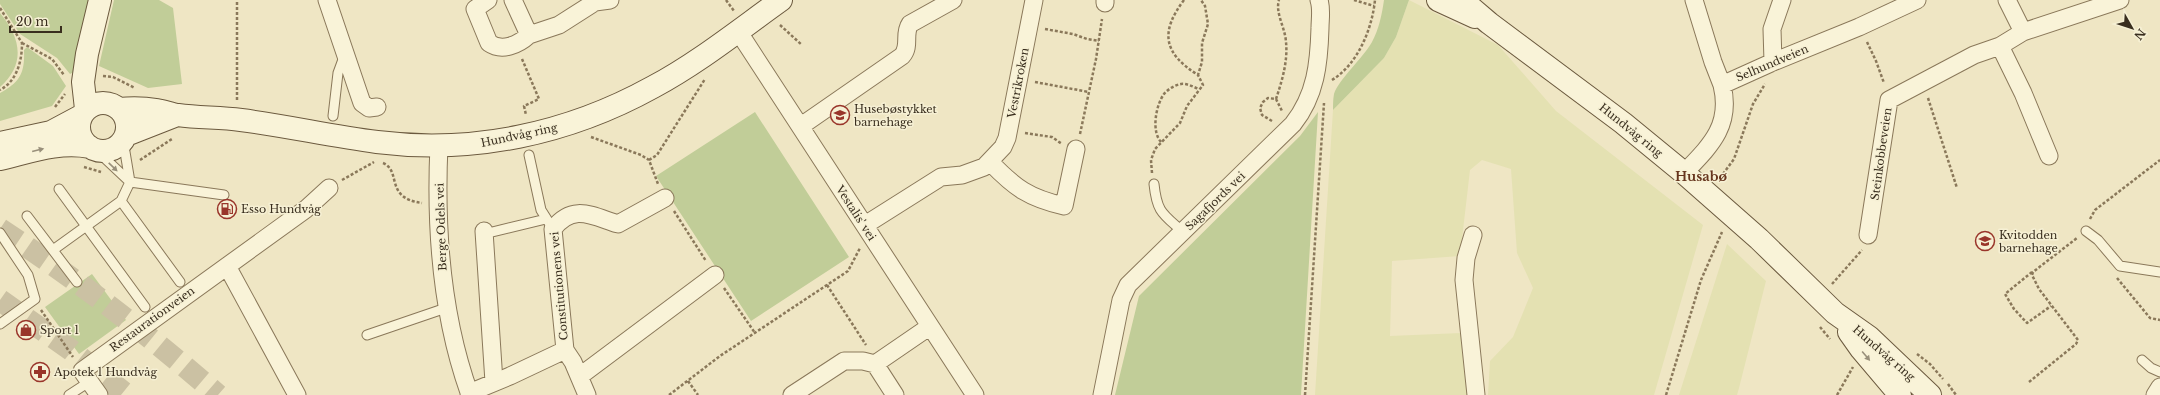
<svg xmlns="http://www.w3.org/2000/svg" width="2160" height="395" font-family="'Libre Baskerville',serif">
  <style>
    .farmland { fill: #e4e1b2 }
    .green { fill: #c1cd98 }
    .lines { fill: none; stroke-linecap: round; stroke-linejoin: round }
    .highway-tunnel { stroke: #cbc1a3; stroke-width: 22; stroke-dasharray: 22 11; stroke-linecap: butt }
    .lane-casing { stroke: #8a785a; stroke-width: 11 }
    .street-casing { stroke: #8a785a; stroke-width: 19 }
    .secondary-casing { stroke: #6b593e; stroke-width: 24 }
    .path { stroke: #8a785a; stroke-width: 2.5; stroke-dasharray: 3 2; stroke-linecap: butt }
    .lane { stroke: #f9f3d8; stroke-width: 9 }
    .street { stroke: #f9f3d8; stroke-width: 17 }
    .secondary { stroke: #f9f3d8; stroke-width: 22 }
    .oneway { fill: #99907b }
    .labels { text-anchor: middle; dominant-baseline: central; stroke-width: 3; stroke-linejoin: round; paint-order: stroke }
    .street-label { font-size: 11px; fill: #392e1e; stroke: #f6f0d4 }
    .poi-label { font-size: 11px; fill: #392e1e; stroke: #f6f0d4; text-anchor: start }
    .quarter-label { font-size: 13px; font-weight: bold; fill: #66351d; stroke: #f6f0d4 }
  </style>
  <rect width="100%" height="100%" fill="#efe6c4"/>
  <path class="farmland" d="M1409 0 1498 45 1556 111 1703 225 1654 395H1488L1490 361 1513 337 1533 288 1517 253 1511 169 1482 160 1470 170 1460 256 1392 261 1390 336 1461 333 1477 395H1315L1333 110 1384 58 1396 37Z
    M1727 244 1766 281 1739 388 1737 395H1679Z"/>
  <path class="green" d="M0 0H89L76 54 78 70 70 74 57 58 20 34 0 4Z
    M114 0H159L173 8 182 84 148 88 99 66Z
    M1384 0H1409L1396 37 1384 58 1333 110C1333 105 1333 99 1334 94 1339 79 1363 58 1372 42 1379 29 1382 14 1384 0Z
    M0 13C21 38 26 64 0 87Z
    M27 47 53 66 66 86 52 106 0 121V93C20 82 25 73 24 50Z
    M755 112 849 257 751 321 656 176Z
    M1318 112 1301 395H1115L1139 296 1300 136Z
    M92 274 126 320 79 354 45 307Z"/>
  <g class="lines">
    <path class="highway-tunnel" d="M0 229C77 279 149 335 218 395
      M0 300 71 350 127 395"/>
    <defs>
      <path id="lane" d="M333 116 338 73 345 54
        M96 150 130 182 224 195
        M529 155 541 210 553 229
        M1154 184C1157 213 1163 214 1183 232
        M59 189 145 307
        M121 201 180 282
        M27 216 77 282
        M2086 231 2098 240 2120 266 2160 272
        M0 233 28 275 35 299 0 324
        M484 234 546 219
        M53 250 121 201 130 182 123 140
        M367 335 446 308
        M2142 360 2151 368 2160 372
        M69 395 89 382"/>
      <path id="street" d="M327 0 362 103 369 108 377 107
        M488 0 475 9 489 43C502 52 518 45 529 35
        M513 0 529 35 559 25 595 2 610 0
        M1694 0 1713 62 1722 85
        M2007 0 2023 32
        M1105 3V0
        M738 31 975 395
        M2000 46 2023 93 2049 156
        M1773 62 1772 29 1782 0
        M801 126 902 56C911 46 903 34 910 24L953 0
        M439 145C435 230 441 315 470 395
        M990 162C1015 188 1029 198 1064 206L1076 149
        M1684 173C1710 146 1732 126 1722 85L1773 62 1859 27 1917 0
        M865 225 941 177 962 175 984 167 1003 147 1007 138 1034 0
        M484 231 494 382
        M1473 235 1466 258 1464 280 1476 395
        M1868 235 1889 100 1974 55 2000 46 2023 32 2120 0
        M227 266 297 395
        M565 350 553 229C573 203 592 216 618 224L665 198
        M875 364 895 395
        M580 376 715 275
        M469 393 510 376 565 350 573 362 587 395
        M99 395 82 371 306 209 329 188
        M792 395 844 361H863L875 364 929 327
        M1102 395 1121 300 1128 285 1293 124C1316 95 1319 63 1320 28 1320 19 1322 9 1319 0
        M2155 395 2160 387"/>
      <path id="secondary" d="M1438 0 1475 17
        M1462 0 1489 23 1623 123 1684 173 1759 239 1835 313 1869 337 1930 395
        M79 127a24 24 0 1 1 48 0a24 24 0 1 1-48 0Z
        M86 109 83 82 87 54 100 0
        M119 109C131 108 144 108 157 110 164 111 171 114 178 115 199 118 220 117 241 120 287 126 331 136 377 142 473 154 568 134 653 87 698 63 739 30 781 0
        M126 135 177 115
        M0 143 51 132 81 116
        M0 159C30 152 59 141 90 147
        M1849 332 1861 349 1900 395"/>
    </defs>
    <use href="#lane" class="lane-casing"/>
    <use href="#street" class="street-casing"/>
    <use href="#secondary" class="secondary-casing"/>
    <path class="path" d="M726 0 734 11
      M1184 0C1160 32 1163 53 1198 75L1202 62V43L1208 24 1205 6 1201 0
      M1354 0 1374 6
      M0 8 22 43C22 61 17 81 0 90
      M780 25 802 45
      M1045 29 1073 34 1087 39 1099 41
      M1867 42 1876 61 1884 83
      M22 43 52 59 64 75
      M522 59 539 99 524 106 526 115
      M103 76 113 77 135 88
      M1332 80C1358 64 1372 29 1375 0
      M1035 82 1089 92
      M1928 98 1957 188
      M1276 99C1282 81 1288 61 1286 42 1285 27 1275 13 1279 0
      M237 100V0
      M55 107 65 94
      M1272 121 1262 115 1260 108 1263 102 1268 98 1276 99 1282 111
      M1025 133 1052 137 1062 144
      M1080 134 1096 59 1102 19
      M591 137 641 155 649 160 658 184
      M1161 142C1151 131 1156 105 1164 94 1168 89 1175 85 1181 84 1187 83 1193 87 1199 89
      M140 160 172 139
      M649 160 657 155 705 79
      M383 163C402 171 384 198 422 203
      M84 167 101 172
      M1152 173 1151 160 1155 149 1180 123 1187 106 1203 85 1198 75
      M1720 178 1734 159 1753 104 1765 84
      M342 180 374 162
      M674 211 706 261
      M2090 219 2095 210 2160 160
      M2032 272 2005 294 2014 309 2027 323 2051 306
      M2117 278 2150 318 2160 320
      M1832 284 1862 250
      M827 285 866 345
      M724 288 755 333
      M41 310 73 357
      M1820 327 1830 339
      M1917 354 1930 364 1943 379
      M688 381 698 395
      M2029 382 2076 344 2078 340 2039 289 2032 275 2033 272 2077 238
      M1948 384 1956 395
      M669 395 720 356 848 271 860 248
      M1305 395 1324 103
      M1666 395 1701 280 1722 232
      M1837 395 1853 367"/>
    <use href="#lane" class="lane"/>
    <use href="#street" class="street"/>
    <use href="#secondary" class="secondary"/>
  </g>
  <defs><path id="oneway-solid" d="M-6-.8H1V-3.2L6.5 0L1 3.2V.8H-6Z"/></defs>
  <g class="oneway">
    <use href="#oneway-solid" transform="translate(38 150) rotate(-14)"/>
    <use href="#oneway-solid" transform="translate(113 167) rotate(44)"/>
    <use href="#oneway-solid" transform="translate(1866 356) rotate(50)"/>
  </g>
  <defs>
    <symbol id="school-ring" viewBox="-11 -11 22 22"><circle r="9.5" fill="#f6f0d4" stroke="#99352a" stroke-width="1.5"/><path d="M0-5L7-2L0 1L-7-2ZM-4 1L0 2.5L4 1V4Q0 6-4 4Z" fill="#99352a"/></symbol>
    <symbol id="fuel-ring" viewBox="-11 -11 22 22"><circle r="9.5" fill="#f6f0d4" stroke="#99352a" stroke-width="1.5"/><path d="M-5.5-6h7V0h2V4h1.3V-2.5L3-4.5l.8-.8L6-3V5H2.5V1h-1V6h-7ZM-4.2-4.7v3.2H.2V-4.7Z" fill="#99352a"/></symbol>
    <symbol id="shop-ring" viewBox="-11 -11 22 22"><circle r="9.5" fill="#f6f0d4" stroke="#99352a" stroke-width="1.5"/><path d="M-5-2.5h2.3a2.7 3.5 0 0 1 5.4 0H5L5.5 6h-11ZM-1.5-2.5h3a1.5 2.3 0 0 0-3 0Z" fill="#99352a"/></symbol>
    <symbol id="pharmacy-ring" viewBox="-11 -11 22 22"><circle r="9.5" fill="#f6f0d4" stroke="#99352a" stroke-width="1.5"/><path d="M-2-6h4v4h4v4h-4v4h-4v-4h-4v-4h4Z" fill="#99352a"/></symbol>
  </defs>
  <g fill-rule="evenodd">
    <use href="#school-ring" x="829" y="104" width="22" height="22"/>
    <use href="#fuel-ring" x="216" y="198" width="22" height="22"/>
    <use href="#school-ring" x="1974" y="230" width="22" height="22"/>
    <use href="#shop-ring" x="15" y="319" width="22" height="22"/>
    <use href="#pharmacy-ring" x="29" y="361" width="22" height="22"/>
  </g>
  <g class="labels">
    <g class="street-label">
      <text transform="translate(1772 63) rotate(-23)">Selhundveien</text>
      <text transform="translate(1018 83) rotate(-79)">Vestrikroken</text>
      <text transform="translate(1631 130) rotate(39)">Hundvåg ring</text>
      <text transform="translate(519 135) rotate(-12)">Hundvåg ring</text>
      <text transform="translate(1881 154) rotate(-82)">Steinkobbeveien</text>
      <text transform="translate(1215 201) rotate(-44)">Sagafjords vei</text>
      <text transform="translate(856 213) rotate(57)">Vestalis' vei</text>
      <text transform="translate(441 227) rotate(-92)">Berge Odels vei</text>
      <text transform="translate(559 286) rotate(-95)">Constitutionens vei</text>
      <text transform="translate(152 319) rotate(-36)">Restaurationveien</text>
      <text transform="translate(1884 353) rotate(41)">Hundvåg ring</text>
    </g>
    <g class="poi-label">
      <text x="854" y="109">Husebøstykket<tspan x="854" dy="13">barnehage</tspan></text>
      <text x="241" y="209">Esso Hundvåg</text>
      <text x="1999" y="235">Kvitodden<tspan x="1999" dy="13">barnehage</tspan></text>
      <text x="40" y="330">Sport 1</text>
      <text x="54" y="372">Apotek 1 Hundvåg</text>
    </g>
    <g class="quarter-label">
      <text x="1701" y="176">Husabø</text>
    </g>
  </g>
  <g transform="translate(2132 28) rotate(129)" stroke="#f6f0d4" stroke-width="3" paint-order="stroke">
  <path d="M0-3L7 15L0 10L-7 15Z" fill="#392e1e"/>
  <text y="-6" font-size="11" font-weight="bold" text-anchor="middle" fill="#392e1e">N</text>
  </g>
  <path d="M10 26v6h51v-6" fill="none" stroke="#392e1e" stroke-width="2"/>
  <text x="16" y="26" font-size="12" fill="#392e1e" stroke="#f6f0d4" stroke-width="3" paint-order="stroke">20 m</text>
</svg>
